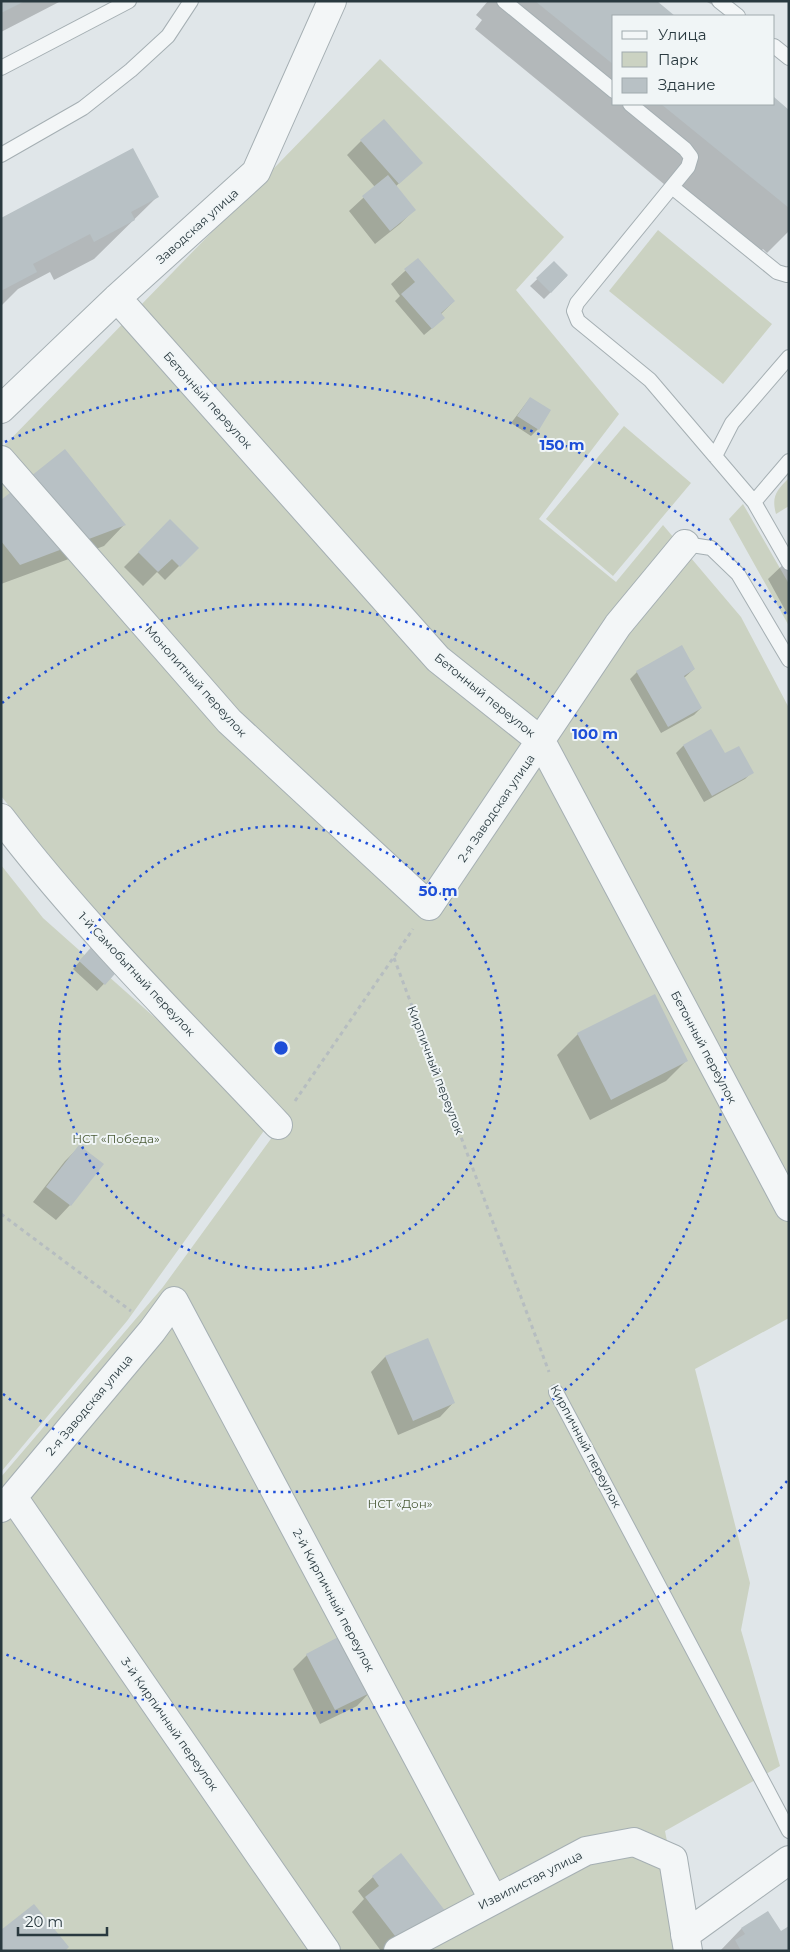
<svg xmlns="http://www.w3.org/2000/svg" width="790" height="1952" font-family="Montserrat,sans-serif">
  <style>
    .green { fill: #cbd2c2 }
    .shadow { fill: #0003 }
    .building { fill: #b8c1c5 }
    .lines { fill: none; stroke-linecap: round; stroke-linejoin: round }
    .lane-casing { stroke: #a5afb3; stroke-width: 16 }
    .street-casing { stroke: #a5afb3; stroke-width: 30 }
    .path { stroke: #b6bdc0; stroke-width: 3; stroke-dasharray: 4 4; stroke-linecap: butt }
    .lane { stroke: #f3f6f7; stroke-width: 14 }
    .street { stroke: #f3f6f7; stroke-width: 28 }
    .ring { fill: none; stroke: #1d4ed8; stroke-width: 2.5; stroke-dasharray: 2.5 5 }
    .labels { text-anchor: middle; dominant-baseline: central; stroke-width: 4; stroke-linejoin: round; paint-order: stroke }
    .street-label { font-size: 12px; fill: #29393f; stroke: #f0f5f6 }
    .park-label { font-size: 12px; fill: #4a5b37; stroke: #f0f5f6 }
    .centre { fill: #1d4ed8; stroke: #f0f5f6; stroke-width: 2.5 }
    .ring-label { font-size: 15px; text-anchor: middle; font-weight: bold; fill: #1d4ed8; stroke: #f0f5f6; stroke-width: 4; stroke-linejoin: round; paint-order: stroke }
  </style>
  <rect width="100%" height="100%" fill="#e0e6e9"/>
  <path class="green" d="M380 59 564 237 516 290 619 414 539 519 616 582 663 525 741 617 789 708V1318L695 1369 750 1583 741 1630 780 1766 665 1831 688 1951H317L1 1484V1477L163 1287 281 1125 78 891 1 796V449Z
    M658 230 772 324 723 384 609 291Z
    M624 426 691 483 613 576 546 519Z
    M789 478V506L776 514C771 496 777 490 789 478Z
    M743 504 789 584V626L729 519Z
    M1 865 43 918 271 1121 127 1321 1 1472Z
    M1 1489 315 1951H1Z"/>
  <path class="shadow" d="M1 1H61L1 32Z
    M488 1H655L673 16H614V104H774V99L789 111V231L767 253 763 249 754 258 475 29 482 20 476 15Z
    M705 1H723L717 7Z
    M361 141 421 163 395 187 414 210 400 224 375 244 349 211 375 187 347 155Z
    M157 197 94 259 54 280 50 272 18 289 1 306V219Z
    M418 259 454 301 441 314 437 324 424 335 395 301 400 296 391 284Z
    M554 263 567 276 544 299 530 286Z
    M530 398 538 429 531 436 511 423Z
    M1 501 124 525 104 546 1 584Z
    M170 521 197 548 165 580 157 572 143 586 124 567Z
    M789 559V617L768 579Z
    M694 669 684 678 701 708 694 715 661 733 630 679 637 672Z
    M711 731 725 755 752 772 745 779 704 802 676 753 683 746Z
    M88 952 120 967 97 991 73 969Z
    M578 1034 687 1060 666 1081 590 1120 557 1055Z
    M79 1147 102 1165 70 1205 56 1220 33 1202 65 1161Z
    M427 1340 454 1402 440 1417 398 1435 371 1372 385 1357Z
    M307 1655 371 1691 357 1706 320 1724 293 1669Z
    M401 1855 397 1951H381L352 1912 364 1899 358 1891 373 1877Z
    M768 1913 780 1932 789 1951H720L741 1929Z"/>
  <path class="building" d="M1 1H25L1 13Z
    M535 1H657L675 16H614V65Z
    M774 97 789 110V208L661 104H774Z
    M384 119 423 163 399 184 360 140Z
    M133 148 159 197 131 212 135 220 94 242 90 234 33 264 37 272 1 291V218Z
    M388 175 416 210 390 231 362 196Z
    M418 258 455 301 441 313 445 318 432 329 401 294 415 282 404 269Z
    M554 261 568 275 551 293 536 278Z
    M530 397 551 410 539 430 517 416Z
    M65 449 126 525 20 565 1 541V500Z
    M170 519 199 548 180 567 172 559 158 572 138 552Z
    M682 645 695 669 684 676 702 708 668 727 636 671Z
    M711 729 725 753 739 746 754 773 712 796 683 745Z
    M95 943 121 967 105 985 79 961Z
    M655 994 688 1061 611 1100 577 1033Z
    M79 1145 104 1164 71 1206 46 1187Z
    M428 1338 455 1403 413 1421 385 1356Z
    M344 1634 372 1692 335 1710 306 1654Z
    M401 1853 446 1912 402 1945 365 1897 379 1886 372 1876Z
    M34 1904 69 1947 65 1951H2L1 1930Z
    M768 1911 781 1931 789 1926V1951H741L735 1940 745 1934 741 1928Z"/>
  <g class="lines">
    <defs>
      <path id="lane" d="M504 1 614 91
        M719 1 738 16
        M774 46 789 58
        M1 68 129 1
        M630 104 685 149 691 157 688 167 577 303 574 311 578 321 650 380 754 502
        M1 155 83 108 131 70 168 36 191 1
        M672 187 777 272 787 275 789 274
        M715 456 732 423 789 357
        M789 461 754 502 789 563
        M685 544 711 548 738 574 789 660
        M556 1392 789 1831"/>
      <path id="street" d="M117 298 438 659 541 741 789 1207
        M1 409 117 298 256 172 332 1
        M1 460 229 721 429 906 618 625 685 544
        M1 818C85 928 184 1025 278 1125
        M13 1497 326 1951
        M1 1508 13 1497 152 1331 174 1301 493 1899
        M685 1935 789 1860
        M398 1951 586 1851 634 1842 673 1859 688 1951"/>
    </defs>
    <use href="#lane" class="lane-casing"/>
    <use href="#street" class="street-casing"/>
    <path class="path" d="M394 958 549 1372
      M295 1101 413 929
      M1 1214 131 1311"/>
    <use href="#lane" class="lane"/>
    <use href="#street" class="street"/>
  </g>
  <g class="ring">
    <circle cx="281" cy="1048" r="222"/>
    <path d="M2 703A444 444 0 1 1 2 1393"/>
    <path d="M787 1481A666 666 0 0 1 5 1654M5 442A666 666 0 0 1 787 615"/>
  </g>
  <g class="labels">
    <g class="street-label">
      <text transform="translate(197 226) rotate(-42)">Заводская улица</text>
      <text transform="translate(208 400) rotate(48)">Бетонный переулок</text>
      <text transform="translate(196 681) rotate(48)">Монолитный переулок</text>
      <text transform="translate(485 695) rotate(39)">Бетонный переулок</text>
      <text transform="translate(496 808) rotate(-56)">2-я Заводская улица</text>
      <text transform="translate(137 974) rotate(47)">1-й Самобытный переулок</text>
      <text transform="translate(704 1047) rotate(62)">Бетонный переулок</text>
      <text transform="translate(436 1070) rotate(69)">Кирпичный переулок</text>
      <text transform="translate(89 1405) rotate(-50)">2-я Заводская улица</text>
      <text transform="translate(586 1446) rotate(62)">Кирпичный переулок</text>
      <text transform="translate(334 1600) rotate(62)">2-й Кирпичный переулок</text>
      <text transform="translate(170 1724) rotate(55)">3-й Кирпичный переулок</text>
      <text transform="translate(530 1880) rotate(-27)">Извилистая улица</text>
    </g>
    <g class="park-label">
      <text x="116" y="1138">НСТ «Победа»</text>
      <text x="400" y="1503">НСТ «Дон»</text>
    </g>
  </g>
  <circle cx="281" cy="1048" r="8" class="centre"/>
  <g class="ring-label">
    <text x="562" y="450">150 m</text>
    <text x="595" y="739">100 m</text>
    <text x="438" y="896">50 m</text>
  </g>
  <rect width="790" height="1952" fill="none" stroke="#29393f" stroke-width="5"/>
  <rect x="612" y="15" width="162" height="90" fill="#f0f5f6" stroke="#a0aaad"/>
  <rect x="622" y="31" width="25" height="8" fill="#f3f6f7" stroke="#a0aaad"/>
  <text x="658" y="40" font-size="15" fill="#29393f">Улица</text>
  <rect x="622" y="52" width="25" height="15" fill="#cbd2c2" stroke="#a0aaad"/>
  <text x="658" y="65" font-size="15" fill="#29393f">Парк</text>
  <rect x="622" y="78" width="25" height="15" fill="#b8c1c5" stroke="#a0aaad"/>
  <text x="658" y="90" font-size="15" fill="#29393f">Здание</text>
  <path d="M18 1927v8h89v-8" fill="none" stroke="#29393f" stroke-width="2.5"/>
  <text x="25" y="1927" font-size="15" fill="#29393f" stroke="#f0f5f6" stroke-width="4" paint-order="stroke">20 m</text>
</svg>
